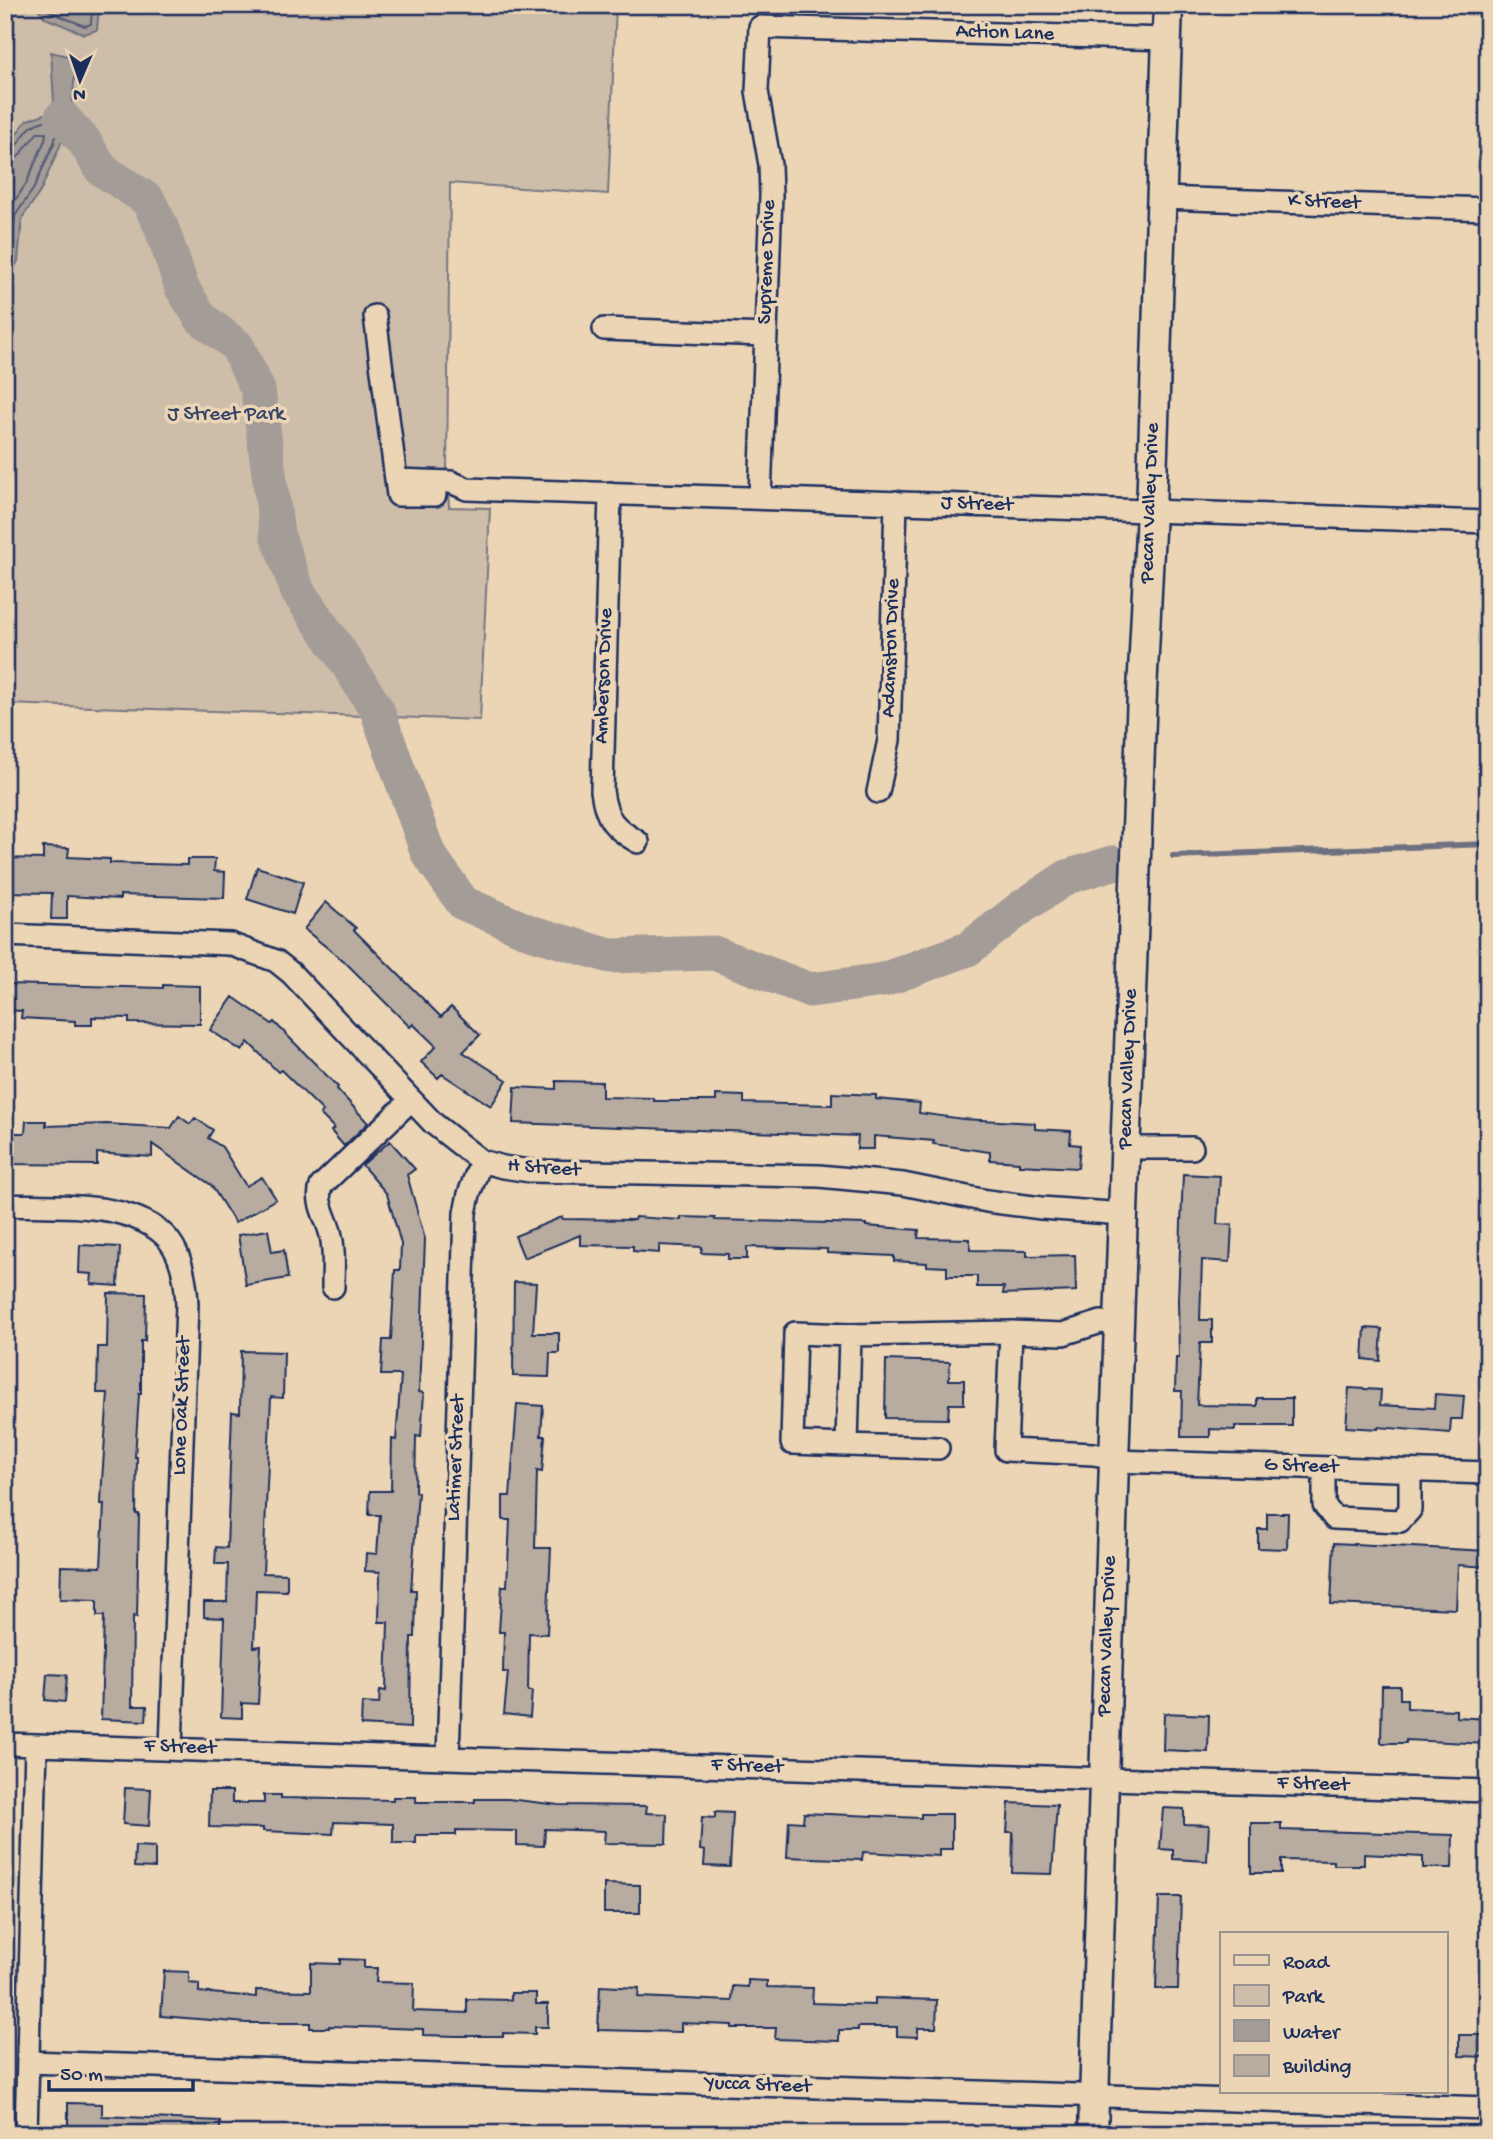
<svg xmlns="http://www.w3.org/2000/svg" width="1493" height="2139" font-family="'Gochi Hand',sans-serif">
  <style>
    .built { fill: #dcc9af }
    .green { fill: #cebda8; stroke: #747683; stroke-width: 2 }
    .water { fill: #a49c97; stroke: #6d7080; stroke-width: 2 }
    .lines { fill: none; stroke-linecap: round; stroke-linejoin: round }
    .shore { stroke: #525b75; stroke-width: 2 }
    .stream { stroke: #6d7080; stroke-width: 6 }
    .river { stroke: #a49c97; stroke-width: 35 }
    .building { fill: #b8aca0; stroke: #1b2f5e; stroke-width: 2 }
    .minor-casing { stroke: #1b2f5e; stroke-width: 26 }
    .major-casing { stroke: #1b2f5e; stroke-width: 33 }
    .minor { stroke: #ecd5b5; stroke-width: 21 }
    .major { stroke: #ecd5b5; stroke-width: 28 }
    .labels { text-anchor: middle; dominant-baseline: central; stroke-width: 7; stroke-linejoin: round; paint-order: stroke }
    .street-label { font-size: 21px; fill: #1b2f5e; stroke: #ecd5b5 }
    .park-label { font-size: 21px; fill: #364469; stroke: #ecd5b5 }
  </style>
  <rect width="100%" height="100%" fill="#ecd5b5"/>
  <filter id="ink" filterUnits="userSpaceOnUse"><feTurbulence type="fractalNoise" baseFrequency=".0143" numOctaves="2"/><feDisplacementMap in="SourceGraphic" scale="14" xChannelSelector="R" yChannelSelector="G"/><feConvolveMatrix kernelMatrix="1 2 1 2 8 2 1 2 1" color-interpolation-filters="sRGB"/></filter>
  <g filter="url(#ink)">
    <path class="built" d="M5 1875H18L10 2134H5Z"/>
    <path class="green" d="M5 5H616L608 194 450 183 447 473 449 507 490 508 480 720 5 704Z"/>
    <path class="water" d="M36 5H99L97 30 84 34 45 18Z
      M51 52 76 58 72 108 60 146 40 192 22 218 18 261 5 285V149L27 120 48 113 54 103Z"/>
    <g class="lines">
      <path class="shore" d="M44 5 50 12 85 26 91 24 92 5
        M5 152C17 150 21 137 29 129 37 120 49 123 58 112L62 113 54 143 34 188 15 216 11 259 5 270
        M5 161 18 157 37 133H46L45 140 26 184 8 211 5 228"/>
      <path class="stream" d="M1173 856 1488 844"/>
      <path class="river" d="M62 117 84 141 101 169 148 200 161 226 182 288 201 318 237 346 258 390 277 534 298 592 338 649 377 710 428 853 463 903 530 932 610 956 714 953 810 990 883 980 968 949 1022 907 1067 877 1113 863"/>
    </g>
    <path class="building" d="M43 847 69 848 68 857 110 859V863L187 865V859H215L214 871 225 872 224 898 120 895V899L67 896V919H51L52 893 5 892V858L43 859Z
      M257 867 303 882 293 914 247 899Z
      M326 902 356 928 354 930 441 1017 451 1007 480 1035 463 1052 507 1080 491 1106 442 1074 438 1078 421 1062 436 1046 413 1024 410 1027 345 962 304 929Z
      M5 984 163 988V985L200 986V1024L129 1023V1018L92 1017V1025H75V1021L21 1018 22 1011 5 1010Z
      M233 997 272 1024 274 1022 338 1087 337 1089 368 1123 344 1146 331 1131 334 1128 320 1114 323 1111 281 1070 278 1072 248 1042 242 1051 210 1030Z
      M556 1081 602 1082V1097L654 1098V1101H716V1095L744 1096V1103L832 1105V1093L876 1095V1099L920 1103 919 1113 963 1119 1035 1123V1129L1071 1131 1070 1144 1080 1145 1078 1168 1019 1165V1162L990 1160V1152L933 1144 934 1141 874 1136V1149H857L858 1136 513 1123 515 1087 556 1089Z
      M179 1116 190 1124 195 1118 213 1130 208 1138 222 1147 246 1186 262 1177 276 1199 235 1223 211 1185 152 1144V1157L97 1153V1165L7 1164 8 1133H25L26 1121H46V1126L107 1124 171 1128Z
      M390 1141 415 1169 407 1175 425 1239 419 1392 424 1393 421 1437 416 1436 415 1492H418L411 1590H416L415 1637H411L410 1728 361 1725 362 1703 379 1704 380 1690 386 1691 388 1622H379L380 1572 365 1571 366 1553 377 1554 380 1515H369L370 1491H391L392 1439 396 1440 401 1375H381L383 1340H391L395 1270H400L401 1244 387 1194 362 1165Z
      M1183 1174 1220 1176 1217 1224 1232 1225 1230 1262 1202 1260 1200 1320H1212V1343H1200L1197 1405 1257 1406V1398H1292V1426H1235V1430L1210 1429V1437H1181L1182 1391H1175L1176 1358H1179L1178 1299Z
      M562 1217 563 1219 634 1220 635 1217 681 1220V1217L715 1218V1220L866 1224V1226L919 1230 918 1238 970 1239V1250L1027 1251V1256L1075 1255 1076 1291 1003 1294 1004 1287H977V1276H947V1267L927 1266V1263L894 1261V1256L827 1253V1249L747 1247V1259H728V1254L701 1253 702 1247 659 1245V1253L633 1251V1246L580 1245V1235L524 1258 515 1236Z
      M268 1230 272 1252 284 1250 288 1278 246 1285 238 1235Z
      M80 1245 120 1247 118 1286 91 1284 92 1274 79 1273Z
      M514 1282 536 1283 533 1333H559V1353H550L549 1377 513 1376Z
      M108 1293 146 1294 145 1341H141V1394H139L135 1457H137L136 1514H139L137 1617 133 1616 132 1706H147L146 1721 101 1719 104 1616H97V1600L60 1599 61 1566 101 1567 104 1504H101L102 1481 108 1393H97L98 1347H107Z
      M1365 1328 1382 1329 1380 1361 1363 1359Z
      M241 1351 284 1352 283 1398 271 1397 263 1573 287 1574V1591L256 1590 254 1647 261 1646 258 1704 242 1703V1718L221 1717 224 1618 204 1617V1602H227L228 1564H215L216 1547 227 1548 232 1412 240 1413Z
      M886 1360 950 1362 949 1380H964V1404H949L948 1419 885 1418Z
      M1349 1388 1381 1390 1380 1405 1434 1408 1435 1394 1464 1396 1462 1419H1451L1450 1433 1378 1427V1429L1346 1427Z
      M517 1404 543 1406 541 1436H545L542 1472 537 1471 535 1548H551L547 1634 529 1633 528 1691H532L530 1717 504 1714 508 1672H503L504 1632H499L502 1586H507L510 1520H503V1496H510Z
      M1267 1513H1288L1287 1549 1258 1548V1529H1267Z
      M1334 1543 1488 1551V1567L1458 1565 1456 1609 1331 1604Z
      M47 1674 67 1675 65 1702 45 1700Z
      M1382 1686H1400V1699H1407V1708L1456 1710V1717L1488 1719V1744L1406 1740V1743H1381Z
      M1164 1713 1209 1715 1208 1752 1163 1750Z
      M125 1788 151 1789 149 1826 123 1824Z
      M210 1791H232V1803H264V1795H281V1798L393 1800V1797H416V1802H475V1799H508L559 1805 647 1806 646 1813 667 1814 666 1844 604 1843 605 1831 545 1829 544 1846 517 1845V1831L456 1830V1835H416V1843H393V1824L334 1822 333 1834 263 1831V1828L209 1827Z
      M1009 1803 1057 1805 1052 1874 1012 1873 1013 1832H1007Z
      M1163 1808 1184 1809V1824L1209 1825 1207 1861 1173 1859V1850L1160 1849Z
      M715 1812 733 1813 730 1867 704 1866 705 1851 700 1850 702 1817 715 1818Z
      M804 1813 921 1818V1814H952V1849H939V1856L863 1852 862 1860 787 1857 789 1821 803 1822Z
      M1251 1823H1281V1830L1453 1835 1452 1868H1423V1857L1364 1854V1865H1334V1861L1281 1860V1873H1251Z
      M135 1846 155 1847V1868L134 1867Z
      M604 1884 640 1885V1913H604Z
      M1159 1897H1181L1178 1989H1156Z
      M340 1959 364 1960V1968H377L376 1982 414 1983 413 2011 467 2013V1999L511 2000V1993H536V2004H548V2027H535V2034L503 2033V2036H456L423 2035V2029L329 2026V2028H310V2023H247L161 2016 164 1971 189 1972V1983L199 1984V1992L256 1997V1990L311 1991V1963L340 1964Z
      M748 1980 767 1981V1987L813 1988 812 2003 875 2005V1998L937 2000 936 2028H918V2037L897 2036V2027H858V2030H839V2041L775 2039 776 2028H732V2025L681 2023V2032L598 2030 600 1986 639 1988 638 1997 732 2001 733 1986 748 1987Z
      M1459 2035H1488V2057L1459 2056Z
      M68 2103 102 2104V2116L220 2121V2134H68Z"/>
    <g class="lines">
      <defs>
        <path id="minor" d="M1161 198 1488 209
          M375 316 398 495H435
          M604 329 765 335
          M396 480 451 482 467 489 1488 522
          M610 493 602 791C606 820 614 828 638 842
          M760 498 771 195 770 165 757 91 760 27 1167 39
          M878 792 889 740 896 502
          M5 935 230 944 276 961 291 973 434 1124 481 1161 503 1167 530 1171 819 1176 903 1184 987 1201 1041 1208 1124 1214
          M1126 1148H1192
          M5 1205C54 1207 124 1200 163 1234 181 1250 186 1281 187 1304L171 1748
          M333 1287C333 1270 335 1252 331 1236 328 1219 315 1204 321 1186L411 1100
          M1119 1324 1101 1322 1063 1334 1011 1332 1006 1450 1093 1454 1105 1456 1114 1461 1488 1473
          M847 1445 792 1443 795 1333 850 1335
          M938 1448 847 1445 850 1335 1011 1332
          M1324 1468V1505L1334 1518 1400 1521 1410 1510V1471
          M5 1744 1488 1791
          M448 1758 465 1213 469 1194 481 1161
          M28 2062 1488 2108
          M26 2134 36 1745"/>
        <path id="major" d="M1093 2134 1114 1461 1142 692 1151 511 1168 5"/>
      </defs>
      <use href="#minor" class="minor-casing"/>
      <use href="#major" class="major-casing"/>
      <use href="#minor" class="minor"/>
      <use href="#major" class="major"/>
    </g>
  </g>
  <g class="labels">
    <g class="street-label">
      <text transform="translate(1005 34) rotate(2)">Action Lane</text>
      <text transform="translate(1324 203) rotate(2)">K Street</text>
      <text transform="translate(768 262) rotate(-88)">Supreme Drive</text>
      <text transform="translate(1151 503) rotate(-88)">Pecan Valley Drive</text>
      <text transform="translate(977 505) rotate(2)">J Street</text>
      <text transform="translate(892 648) rotate(-88)">Adamston Drive</text>
      <text transform="translate(605 676) rotate(-88)">Amberson Drive</text>
      <text transform="translate(1129 1069) rotate(-88)">Pecan Valley Drive</text>
      <text transform="translate(544 1169) rotate(4)">H Street</text>
      <text transform="translate(183 1406) rotate(-88)">Lone Oak Street</text>
      <text transform="translate(457 1458) rotate(-88)">Latimer Street</text>
      <text transform="translate(1301 1467) rotate(2)">G Street</text>
      <text transform="translate(1108 1636) rotate(-88)">Pecan Valley Drive</text>
      <text transform="translate(180 1748) rotate(2)">F Street</text>
      <text transform="translate(747 1767) rotate(2)">F Street</text>
      <text transform="translate(1313 1785) rotate(2)">F Street</text>
      <text transform="translate(758 2086) rotate(2)">Yucca Street</text>
    </g>
    <g class="park-label">
      <text x="226" y="415">J Street Park</text>
    </g>
  </g>
  <rect width="1493" height="2139" fill="none" stroke="#ecd5b5" stroke-width="28"/>
  <rect x="14" y="14" width="1465" height="2111" fill="none" stroke="#1b2f5e" stroke-width="2.5" filter="url(#ink)"/>
  <rect x="1220" y="1932" width="228" height="161" fill="#ecd5b5" stroke="#989392" stroke-width="2"/>
  <rect x="1234" y="1955" width="35" height="10" fill="#ecd5b5" stroke="#989392" stroke-width="2"/>
  <text x="1283" y="1968" font-size="21" fill="#1b2f5e">Road</text>
  <rect x="1234" y="1985" width="35" height="21" fill="#cebda8" stroke="#989392" stroke-width="2"/>
  <text x="1283" y="2002" font-size="21" fill="#1b2f5e">Park</text>
  <rect x="1234" y="2020" width="35" height="21" fill="#a49c97" stroke="#989392" stroke-width="2"/>
  <text x="1283" y="2038" font-size="21" fill="#1b2f5e">Water</text>
  <rect x="1234" y="2055" width="35" height="21" fill="#b8aca0" stroke="#989392" stroke-width="2"/>
  <text x="1283" y="2072" font-size="21" fill="#1b2f5e">Building</text>
  <g transform="translate(80 80) rotate(182)" stroke="#ecd5b5" stroke-width="5" paint-order="stroke">
  <path d="M0-5L12 26L0 18L-12 26Z" fill="#1b2f5e"/>
  <text y="-10" font-size="19" font-weight="bold" text-anchor="middle" fill="#1b2f5e">N</text>
  </g>
  <path d="M49 2080v10h144v-10" fill="none" stroke="#1b2f5e" stroke-width="3.5"/>
  <text x="60" y="2080" font-size="21" fill="#1b2f5e" stroke="#ecd5b5" stroke-width="5" paint-order="stroke">50 m</text>
</svg>
